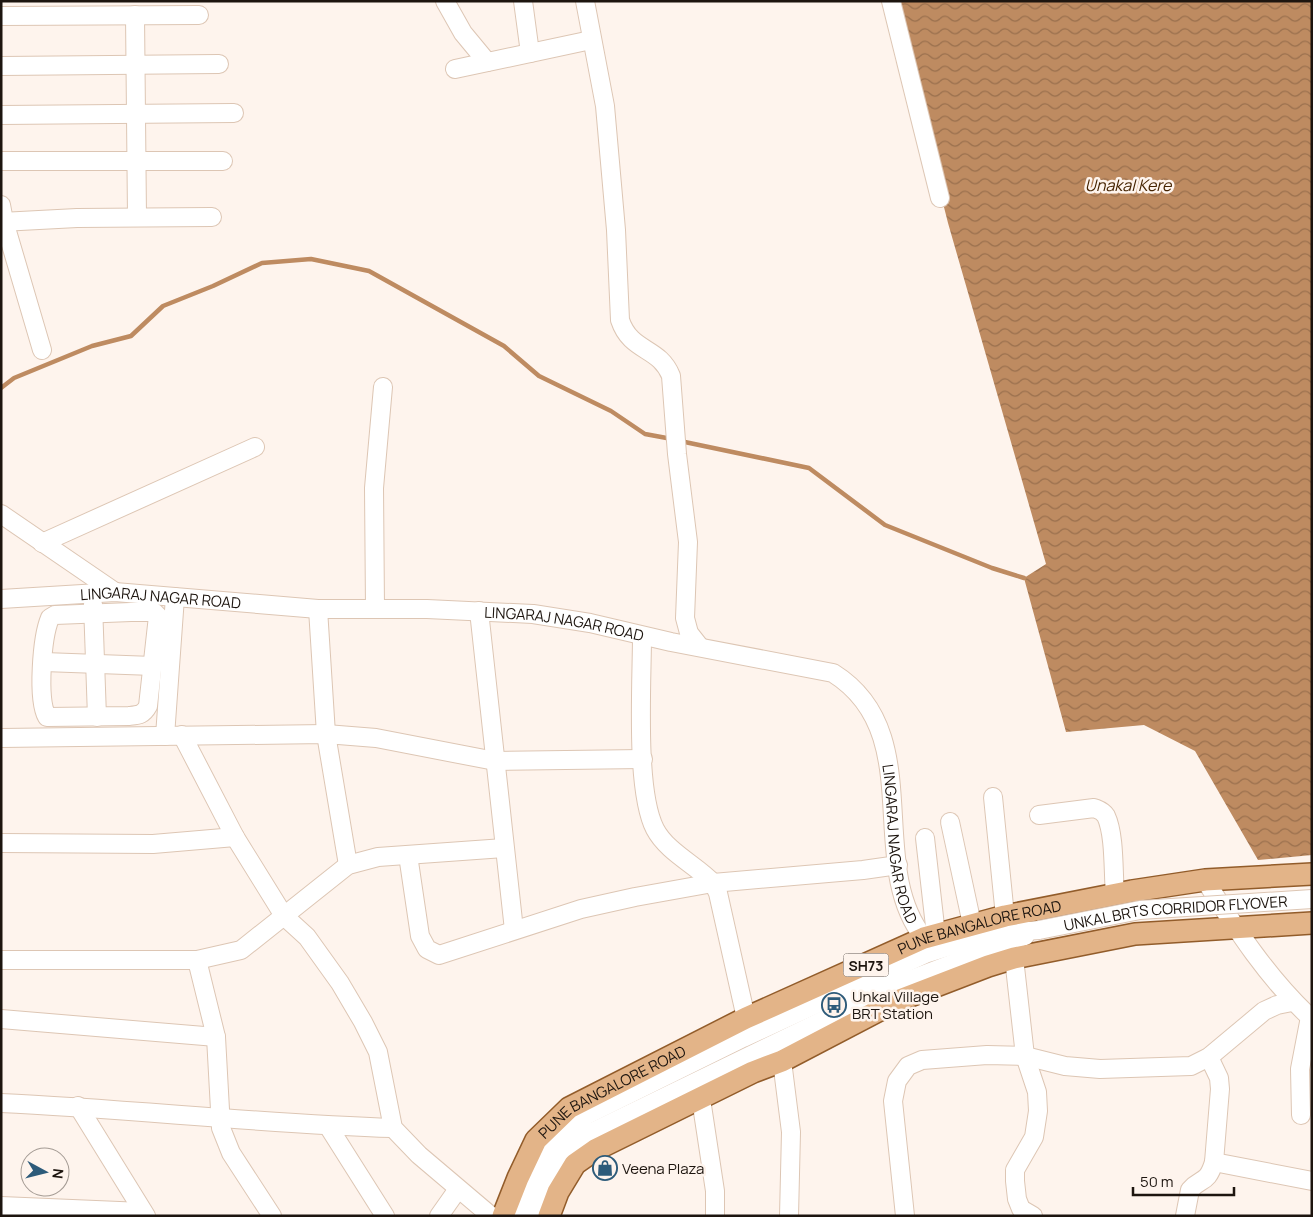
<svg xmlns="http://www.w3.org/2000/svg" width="1313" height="1217" font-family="Manrope,sans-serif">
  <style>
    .water { fill: url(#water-waves) }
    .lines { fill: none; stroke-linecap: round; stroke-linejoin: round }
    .stream { stroke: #be8b61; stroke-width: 4.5 }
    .minor-casing { stroke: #ddc6b4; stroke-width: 20 }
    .major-casing { stroke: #925c2a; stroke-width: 24 }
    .minor { stroke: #fff; stroke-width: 18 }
    .major { stroke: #e3b488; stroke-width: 21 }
    .minor-bridge-casing { stroke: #ddc6b4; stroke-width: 20; stroke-linecap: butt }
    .minor-bridge { stroke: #fff; stroke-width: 18 }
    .labels { text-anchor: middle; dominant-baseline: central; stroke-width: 5; stroke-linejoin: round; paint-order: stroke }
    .shield { fill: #fef4ed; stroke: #605852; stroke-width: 1 }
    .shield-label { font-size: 14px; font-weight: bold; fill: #1d150f }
    .street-label { font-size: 15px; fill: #1d150f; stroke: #fef4ed }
    .poi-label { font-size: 15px; fill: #1d150f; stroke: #fef4ed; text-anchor: start }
    .water-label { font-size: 16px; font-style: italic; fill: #452300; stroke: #fef4ed }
  </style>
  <defs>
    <pattern id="water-waves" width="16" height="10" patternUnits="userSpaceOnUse" patternTransform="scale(1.25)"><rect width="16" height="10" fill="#be8b61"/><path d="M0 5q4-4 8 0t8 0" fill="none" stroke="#9a704e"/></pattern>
  </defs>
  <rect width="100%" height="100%" fill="#fef4ed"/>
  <path class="water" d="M892 1H1312V855L1258 860 1195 751 1144 725 1066 732 1024 578 1046 564 948 223Z"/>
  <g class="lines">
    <path class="stream" d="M1 388 14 378 92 346 131 336 163 306 213 286 262 263 311 259 369 271 504 346 539 376 611 411 645 434 672 439
      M680 441 809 468 885 525 992 568 1024 578"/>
    <defs>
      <g id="minor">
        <path d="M445 1 463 33 487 62"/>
        <path d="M523 1 530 53"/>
        <path d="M585 1 605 106 616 230 620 320C631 353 659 346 671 376L677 454 688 542 685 618 689 633 700 647"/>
        <path d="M891 1 940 198"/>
        <path d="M135 15 137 217"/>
        <path d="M1 16 199 15"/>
        <path d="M1 66 219 64"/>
        <path d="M455 69 591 40"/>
        <path d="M1 115 234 113"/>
        <path d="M1 161H223"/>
        <path d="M1 205 4 221 42 350"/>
        <path d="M1 222 77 218 212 217"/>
        <path d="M1 514 115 592"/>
        <path d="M42 543 255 447"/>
        <path id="s1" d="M1 599 115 592 318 609H427L533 614 590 623 671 642 833 673C929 733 864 863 924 938"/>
        <path d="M93 604 97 717"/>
        <path d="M375 608 374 488 383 387"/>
        <path d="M318 609 326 734 348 865"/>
        <path d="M479 611 514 930"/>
        <path d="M131 612H154L158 616 148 706C143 715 139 715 129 716L47 717C37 699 42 637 50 618L55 615Z"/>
        <path d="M642 636C642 682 635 790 655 829 667 852 696 865 713 883L718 893 746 1018"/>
        <path d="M44 662 153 666"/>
        <path d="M182 735 235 837 284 916 307 937 340 983 363 1022 378 1052 393 1128 419 1155 491 1216"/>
        <path d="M165 736 175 597"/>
        <path d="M1 738 326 734 376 738 495 761 643 759"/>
        <path d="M993 797 1005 916"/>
        <path d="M1039 815 1094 808C1099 810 1103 811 1106 816 1115 835 1113 873 1115 894"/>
        <path d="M950 822 972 924"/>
        <path d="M925 838 936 935"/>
        <path d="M1 843 153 844 235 837"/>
        <path d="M408 855 420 936 427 949 439 955 581 909 635 897 713 883 863 870 898 865"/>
        <path d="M1205 880C1236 929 1269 980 1312 1019"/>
        <path d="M1014 958 1025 1056 1037 1092 1038 1111 1034 1137 1015 1170V1181L1017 1199 1021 1209 1033 1216"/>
        <path d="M1 960H197L241 950 348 865 378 857 504 848"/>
        <path d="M197 960 216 1037 221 1128 231 1153 272 1216"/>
        <path d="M1 1019 216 1037"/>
        <path d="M782 1061 791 1132 789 1216"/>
        <path d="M701 1099 715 1191V1216"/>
        <path d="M1 1103C132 1109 262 1124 393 1128"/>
        <path d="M78 1106 146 1216"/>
        <path d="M1301 1115 1300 1069 1310 1017"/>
        <path d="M328 1126 385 1216"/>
        <path d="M1214 1162 1312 1181"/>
        <path d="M1 1206 143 1212"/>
        <path d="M439 1216 458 1189"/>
        <path d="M516 1216 528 1186 548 1148 587 1115 743 1038 925 954 992 933 1039 930"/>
        <path d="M532 1216 541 1191 560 1155 590 1133 894 986 1025 936"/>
        <path d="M905 1216 893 1101 897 1081 908 1066 922 1060 987 1055 1025 1056 1065 1066 1100 1069 1191 1066 1209 1057 1264 1011 1277 1005 1292 1002"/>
        <path d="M1185 1216 1190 1190C1201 1177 1207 1185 1214 1162L1220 1089 1219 1078 1209 1057"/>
      </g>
      <g id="major">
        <path id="s2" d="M503 1216 518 1178 536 1140 569 1108 746 1018 924 938 1005 916 1132 891 1205 880 1312 874"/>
        <path d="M549 1216 558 1192 575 1164 595 1150 753 1072 782 1061 897 1001 988 966 1014 958 1135 934 1312 923"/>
      </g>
    </defs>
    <use href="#minor" class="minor-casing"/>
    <use href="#major" class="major-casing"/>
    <use href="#minor" class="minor"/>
    <use href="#major" class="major"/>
    <defs>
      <g id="minor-bridge">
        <path id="s3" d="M1039 930 1140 910 1312 899"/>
      </g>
    </defs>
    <use href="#minor-bridge" class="minor-bridge-casing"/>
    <use href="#minor-bridge" class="minor-bridge"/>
  </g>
  <defs>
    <symbol id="bus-ring" viewBox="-11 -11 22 22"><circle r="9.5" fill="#fef4ed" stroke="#2d5b7a" stroke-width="1.5"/><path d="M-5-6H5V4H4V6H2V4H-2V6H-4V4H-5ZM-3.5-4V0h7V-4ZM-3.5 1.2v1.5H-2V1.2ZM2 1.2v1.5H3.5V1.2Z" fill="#2d5b7a"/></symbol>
    <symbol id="shop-ring" viewBox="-11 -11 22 22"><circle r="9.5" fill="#fef4ed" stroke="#2d5b7a" stroke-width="1.5"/><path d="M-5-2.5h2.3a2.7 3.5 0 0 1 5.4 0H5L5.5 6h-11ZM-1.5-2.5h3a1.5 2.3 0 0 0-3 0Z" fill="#2d5b7a"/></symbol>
  </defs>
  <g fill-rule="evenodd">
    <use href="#bus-ring" x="820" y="991" width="28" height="28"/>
    <use href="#shop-ring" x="591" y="1154" width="28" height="28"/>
  </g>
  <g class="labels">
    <rect class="shield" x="843.5" y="953.5" width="45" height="23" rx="4"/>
    <g class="shield-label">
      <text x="866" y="965">SH73</text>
    </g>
    <g class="street-label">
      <text stroke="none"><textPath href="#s1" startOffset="160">LINGARAJ NAGAR ROAD</textPath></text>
      <text stroke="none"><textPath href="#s1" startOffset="565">LINGARAJ NAGAR ROAD</textPath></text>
      <text stroke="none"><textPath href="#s1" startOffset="1030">LINGARAJ NAGAR ROAD</textPath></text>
      <text stroke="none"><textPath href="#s3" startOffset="138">UNKAL BRTS CORRIDOR FLYOVER</textPath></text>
      <text stroke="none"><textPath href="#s2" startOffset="579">PUNE BANGALORE ROAD</textPath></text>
      <text stroke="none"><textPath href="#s2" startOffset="174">PUNE BANGALORE ROAD</textPath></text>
    </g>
    <g class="poi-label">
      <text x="852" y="996">Unkal Village<tspan x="852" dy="17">BRT Station</tspan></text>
      <text x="622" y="1168">Veena Plaza</text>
    </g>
    <g class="water-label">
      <text x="1128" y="185">Unakal Kere</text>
    </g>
  </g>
  <rect width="1313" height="1217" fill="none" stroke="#1d150f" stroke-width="5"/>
  <g transform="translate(45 1172) rotate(97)"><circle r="24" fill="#fef4ed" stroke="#a49b94"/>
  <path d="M0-4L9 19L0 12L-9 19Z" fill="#2d5b7a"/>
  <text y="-8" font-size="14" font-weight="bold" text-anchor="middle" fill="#1d150f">N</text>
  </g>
  <path d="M1133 1187v8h101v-8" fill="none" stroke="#1d150f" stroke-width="2.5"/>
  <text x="1140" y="1187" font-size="15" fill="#1d150f" stroke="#fef4ed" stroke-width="4" paint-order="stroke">50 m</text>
</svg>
